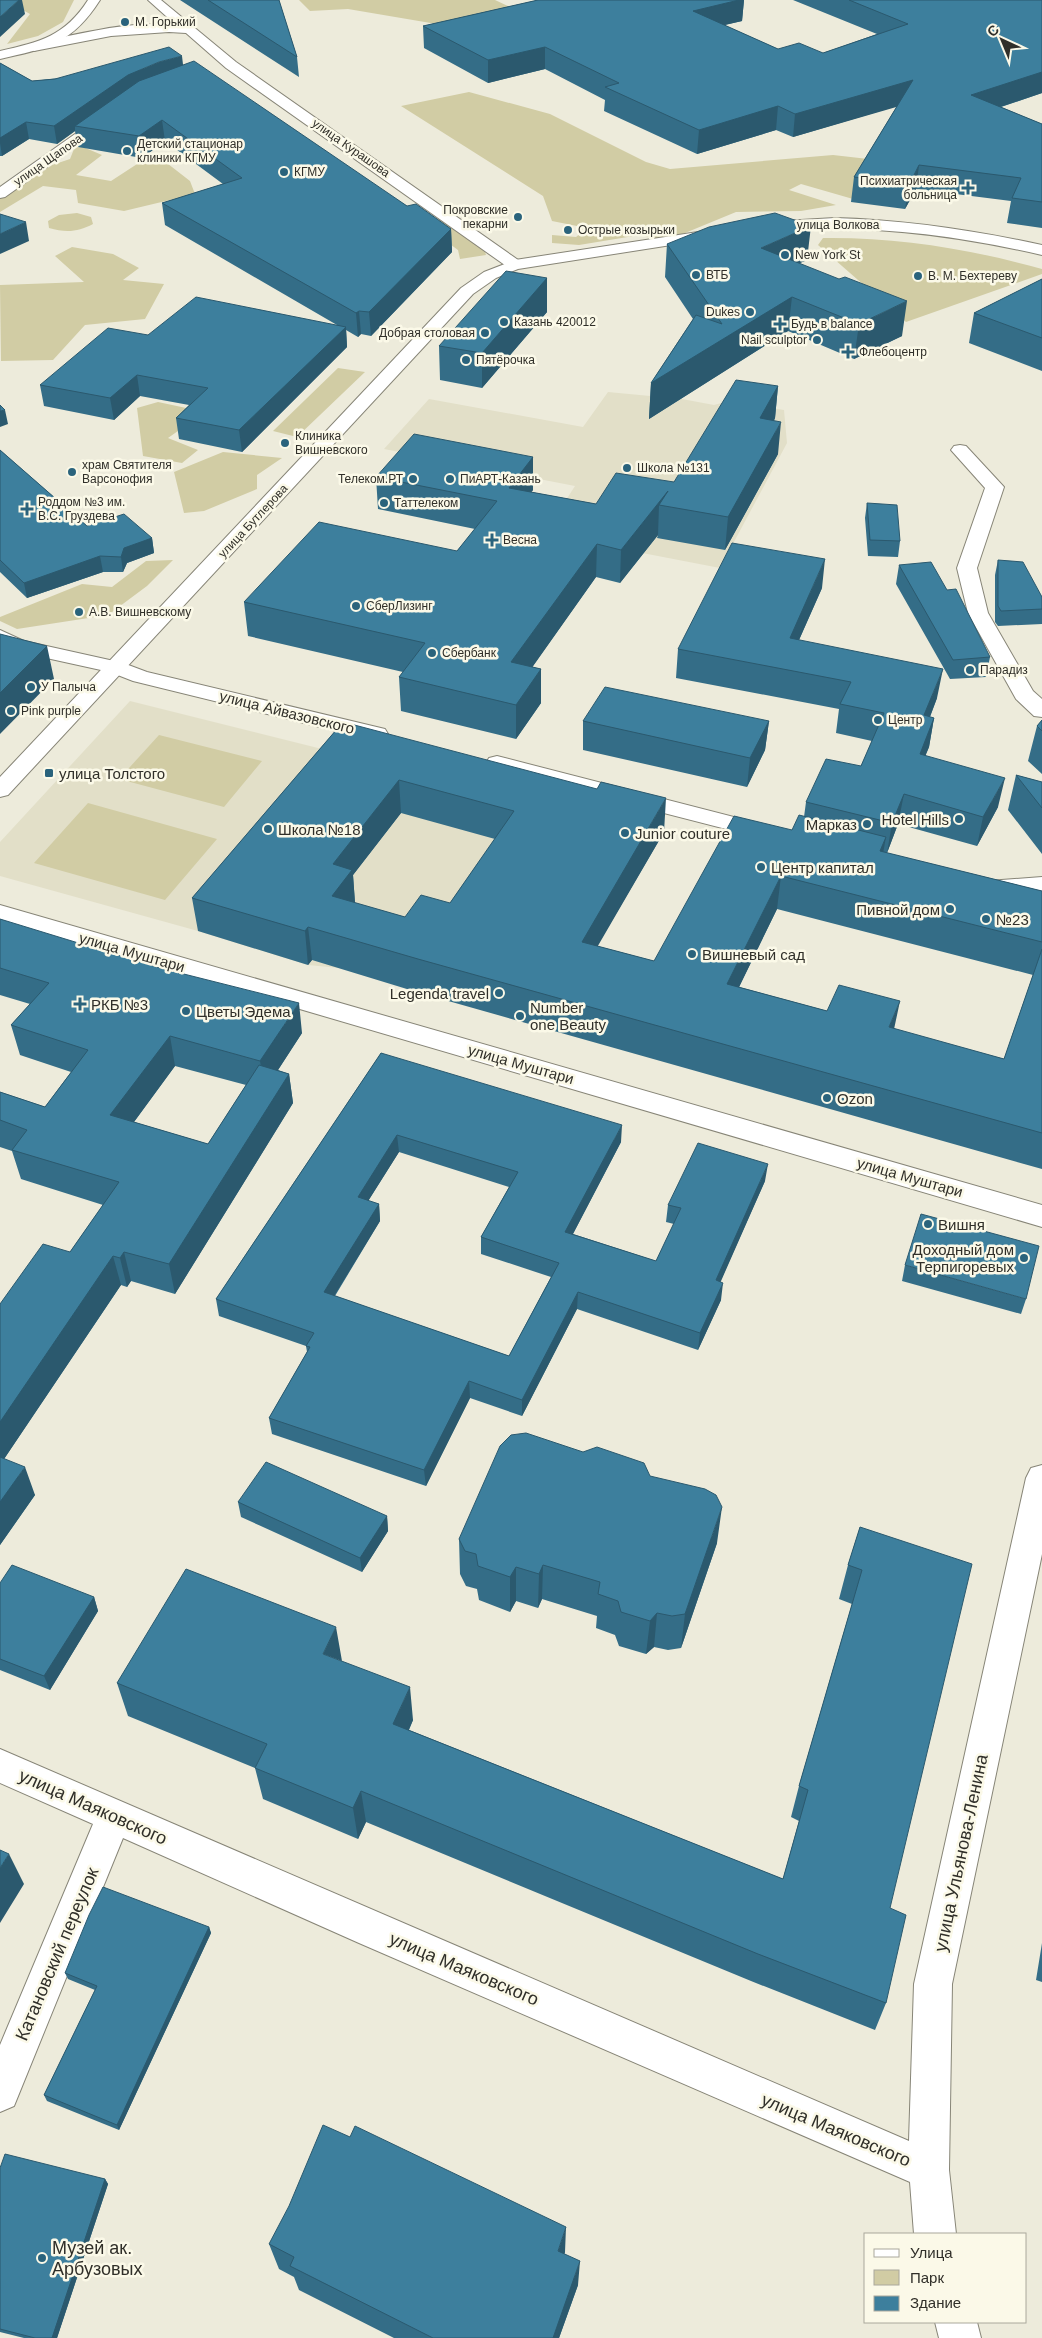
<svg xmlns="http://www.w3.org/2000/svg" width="1042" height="2338" font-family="Helvetica,sans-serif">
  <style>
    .built { fill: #e2dfc8 }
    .green { fill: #d1cca4 }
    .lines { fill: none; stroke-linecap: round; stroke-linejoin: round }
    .street-casing { stroke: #878577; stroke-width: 2 }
    .secondary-casing { stroke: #878577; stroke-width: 2 }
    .street { fill: #fff; fill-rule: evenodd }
    .secondary { fill: #fff; fill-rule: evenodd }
    .wall { fill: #346d87; fill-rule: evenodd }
    .shaded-wall { fill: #2b596e }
    .building { fill: #3d7f9d; stroke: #2b596e; fill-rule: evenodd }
    .poi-dot { fill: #2a637c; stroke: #fbf9e8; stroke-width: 2 }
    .labels { text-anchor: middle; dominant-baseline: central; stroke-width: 5; stroke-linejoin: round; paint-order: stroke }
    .far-poi-label { font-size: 12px; fill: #302f29; stroke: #fbf9e8; text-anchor: start }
    .far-street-label { font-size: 12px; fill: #302f29; stroke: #fbf9e8 }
    .street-label { font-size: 15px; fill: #302f29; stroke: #fbf9e8 }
    .poi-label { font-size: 15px; fill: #302f29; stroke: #fbf9e8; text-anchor: start }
    .near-street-label { font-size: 18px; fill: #302f29; stroke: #fbf9e8 }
    .near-poi-label { font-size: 18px; fill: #302f29; stroke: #fbf9e8; text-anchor: start }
  </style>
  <rect width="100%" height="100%" fill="#edebdb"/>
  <path class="built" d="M608 392 682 399 714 405 729 401 784 410 787 443 720 568 544 534 575 486 384 449 429 399 583 427Z
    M130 701 346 755 540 807 462 920 339 968 308 965 198 931 0 876V842Z"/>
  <path class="green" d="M5 0H74L63 22 38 36 7 44 30 14Z
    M299 0H495L536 19 466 29 348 9 310 11Z
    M469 92 550 114 646 162 670 169 833 155 877 160 853 199 801 184 789 190 836 205 801 211 736 212 668 240 640 235 579 245 552 243V235L576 237 587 228 552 221 543 196 401 106Z
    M76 144 102 155 76 175 111 181 154 153 190 181 195 194 124 211 78 203 76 190 43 186 0 212V195L31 172 70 159Z
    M77 213 91 217 93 224C78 232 66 233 49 228L48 221 59 215Z
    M455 217 480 235 486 255 460 259 458 250 432 231 434 220Z
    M823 238C898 237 970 249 1042 269V274L906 322 818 245Z
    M72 247 113 254 139 268 123 280 164 284 145 319 85 325 53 360 1 361 0 285 84 282 55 256Z
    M338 368 365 372 297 437 273 431Z
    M158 402 205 412 168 438 198 450 182 463 143 456 137 408Z
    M223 452 282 458 257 475V489L204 511 184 513 174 472Z
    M173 560 147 586 108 615 17 629 0 621V617L82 584 112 587 146 561Z
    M159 735 262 761 224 807 119 779Z
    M88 803 217 839 165 900 34 863Z"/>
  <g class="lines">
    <defs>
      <path id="street" d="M148 0H161L236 62 521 262 523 265 521 268H509L226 68 186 33 169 32 111 36 34 51 28 47 34 43C81 34 128 20 176 25Z
        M107 114 114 118 112 121 5 197 0 198V187L102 115Z
        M960 445 966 446 1004 487 977 568 988 613 1033 691 1042 699V717L1034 716 1016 699 968 613 957 568 985 488 951 450 954 446Z
        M0 630 24 641 123 663 147 672 385 729 388 734 385 739 377 741 133 681 110 672 10 650 0 645Z
        M497 756 773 827 777 832 773 837 765 839 489 768 486 763 489 758Z
        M1042 877V893L994 898 980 894 976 889 980 884 988 881Z
        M0 905 1042 1205V1227L0 921Z
        M1042 1465V1554L952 1984 949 2170 956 2234H914L910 2182 359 1943 123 1838 14 2106 0 2112V2045L93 1824 0 1783V1749L909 2141 914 1984 1026 1478 1031 1468Z
        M935 2322H977L981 2338H939Z"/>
      <path id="secondary" d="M88 0H100C72 44 48 48 0 59V51C40 42 65 36 88 0Z
        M835 218C906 220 973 230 1042 245V255C950 234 860 223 766 232L758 227 766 222Z
        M711 230 719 235 716 238 518 269 496 278 473 294 8 795 0 797V777L461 288 484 272 515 260Z"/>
    </defs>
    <use href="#street" class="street-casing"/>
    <use href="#secondary" class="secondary-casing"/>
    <use href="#street" class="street"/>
    <use href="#secondary" class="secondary"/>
  </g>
  <path class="wall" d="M180 0H279L297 57 299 77Z
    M538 0H744L742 21 724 25 778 49 823 53 877 34 793 0H1042V93L1001 107 1042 124V228L1007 223 1011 201 916 189 905 209 851 202 854 177 897 106 793 137 776 130 697 154 604 111 605 100 545 69 488 83 424 48 423 26Z
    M0 63 32 81 183 65 407 206 451 229 452 252 371 336 361 334 358 337 346 330 347 347 242 452 179 439 176 418 189 405 140 396 114 420 44 406 40 385 148 335 337 325 165 225 162 203 223 184 165 141 142 158 78 147 75 131 57 144 29 139 2 156H0Z
    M667 244 807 260 799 263 902 336 854 359 788 331 649 419 651 383 693 319 665 277Z
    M547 278V312L482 388 440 380 439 346Z
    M1042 279V371L969 343 974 313Z
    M778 386 775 418 774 421 778 454 725 550 657 538 658 535 620 583 596 577 532 667 541 669V703L516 739 401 711 399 677 403 672 248 636 244 602 457 551 475 529 378 509 376 477 533 457V490L531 492 596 504 674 482Z
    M0 450 87 526 152 538 154 553 127 563 123 572H103L27 598 0 572Z
    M867 503 900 541 898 557 868 556 865 518Z
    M998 560 1042 597V624L998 626 995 622V575Z
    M899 565 947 590 990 657 986 677 950 679 896 584Z
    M822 588 799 640 937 698 930 717 934 718 929 747 925 756 998 807 977 846 898 824 887 853 1042 891V1169L420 993 312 960 308 965 198 931 192 898 343 722 664 832 597 946 654 961 792 830 804 817 806 802 861 766 872 741 836 733 839 709 676 678 678 649ZM401 813 495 839 450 903 405 917 355 903 353 875ZM777 909 1033 975 1004 1059 739 987Z
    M1042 720V774L1028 761 1037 726Z
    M583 721H769L765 750 747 787 583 750Z
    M1016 775 1042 782V854L1008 810Z
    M0 919 302 1033 278 1070 289 1074 293 1103 175 1294 131 1281 127 1287 121 1285 4 1459 35 1495 0 1545V1304L70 1252 103 1205 21 1179 12 1151 0 1147V1092L45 1107 71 1072 20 1055 11 1025 30 1004 0 995ZM175 1066 246 1085 208 1144 134 1122Z
    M381 1053 621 1142 573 1234 656 1261 674 1224 666 1222 668 1205 765 1181 720 1282 721 1300 698 1350 577 1309 522 1416 470 1398 426 1486 272 1434 269 1418 307 1352 306 1346 219 1316 216 1299ZM399 1152 509 1187 481 1237V1254L551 1277 509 1356 335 1296 380 1221 379 1204 368 1201Z
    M905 1265 1026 1299 1021 1314 902 1281Z
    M650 1476 717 1543 681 1648 668 1650 654 1647 646 1654 619 1646 615 1635 596 1628 597 1616 542 1599 538 1608 516 1601 510 1612 479 1600 477 1589 466 1586 460 1574 459 1539Z
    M238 1502 387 1516 388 1531 362 1572 241 1517Z
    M860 1527 890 1908 886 2003 875 2030 751 1981 366 1822 358 1839 263 1799 255 1768 128 1716 117 1683 341 1661 413 1720 409 1730 783 1879 799 1821 791 1817 799 1786 852 1604 839 1599 848 1565Z
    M0 1583 94 1597 98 1611 50 1690 0 1670Z
    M209 1927 211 1933 119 2130 47 2101 44 2095 95 1990 68 1979 65 1973Z
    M1042 1943V1982L1036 1980Z
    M0 2168 105 2179 108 2184 57 2338H24L0 2332Z
    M269 2244 565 2252 564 2254 578 2285 559 2338H394L299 2290 294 2277 279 2269Z"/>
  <path class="shaded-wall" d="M19 0H22L25 14 0 37V17Z
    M739 0H744L742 21 691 33 693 11Z
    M545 47V69L488 83V60Z
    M182 56 184 73 75 126V131L57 144 54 126 128 75 159 62Z
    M1042 72V93L967 118 971 95Z
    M913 80 910 103 793 137 795 114Z
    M778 106 776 130 697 154 699 130Z
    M162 120 165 141 142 158 139 136Z
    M26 122 29 139 2 156 0 143V138Z
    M919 165 916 189 905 209 909 185Z
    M26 222 29 241 0 254V234Z
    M811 226 807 260 758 282 761 248Z
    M451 229 452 252 371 336 369 312Z
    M547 278V312L482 388V353Z
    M792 297 788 331 649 419 651 383Z
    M907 301 902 336 854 359 859 324Z
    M359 311 361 334 358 337 356 313Z
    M346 327 347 347 242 452 239 430Z
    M137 375 140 396 114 420 110 398Z
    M778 386 775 418 757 450 760 418Z
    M5 410 8 424 0 427V411Z
    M781 422 778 454 725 550 728 517Z
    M533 457V490L509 520V488Z
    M668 491 659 505 658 535 620 583 621 550Z
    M152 538 154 553 127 563 123 572 121 557 124 548Z
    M597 544 596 577 512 696 511 662Z
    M100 556 103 572 27 598 24 583Z
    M825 559 822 588 787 667 790 638Z
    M47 646 54 679 0 734V693Z
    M541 669V703L516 739V705Z
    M943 669 937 698 919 745 924 715Z
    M934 718 929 747 914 784 920 754Z
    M769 721 765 750 747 787 750 758Z
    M1005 778 998 807 977 846 983 817Z
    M399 780 401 813 353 875 355 903 332 896 333 864Z
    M904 794 898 824 887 853 892 823Z
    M666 798 664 832 581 975 582 942Z
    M886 837 880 870V851Z
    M781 876 777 909 724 1018 727 984Z
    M308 927 312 960 308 965 305 931Z
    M900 1001 893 1034 889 1027Z
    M299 1003 302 1033 265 1090 260 1061Z
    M170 1036 175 1066 117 1145 110 1115Z
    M289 1074 293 1103 175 1294 169 1264Z
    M622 1125 621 1142 565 1249V1232Z
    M397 1135 399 1152 360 1214 358 1197Z
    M768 1164 765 1181 714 1297 716 1280Z
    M379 1204 380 1221 326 1309 324 1292Z
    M124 1252 131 1281 127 1287 120 1258Z
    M113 1256 121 1285 0 1465V1422Z
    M723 1283 721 1300 698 1350 700 1333Z
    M578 1292 577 1309 522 1416V1400Z
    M469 1381 470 1398 426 1486 424 1470Z
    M25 1467 35 1495 0 1545V1502Z
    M722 1507 717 1543 681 1648 685 1614Z
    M387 1516 388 1531 362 1572 360 1558Z
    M543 1565 542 1599 538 1608 539 1574Z
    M516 1567V1601L510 1612V1577Z
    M94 1597 98 1611 50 1690 44 1676Z
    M657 1613 654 1647 646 1654 650 1621Z
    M336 1627 342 1661 323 1654Z
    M410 1687 413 1720 397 1756 393 1724Z
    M361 1791 366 1822 358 1839 353 1808Z
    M9 1854 24 1884 0 1923V1868Z
    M209 1927 211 1933 119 2130 117 2125Z
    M105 2179 108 2184 57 2338H52Z
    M566 2227 565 2252 557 2276 558 2251Z
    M580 2261 578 2285 559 2338H553Z"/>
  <path class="building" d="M0 0H19L0 17Z
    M208 0H279L297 57Z
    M538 0H739L693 11 778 49 799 43 823 53 908 24 849 0H1042V72L971 95 1042 124V202L1012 198 1021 178 919 165 909 185 854 177 913 80 795 114 778 106 699 130 605 87 619 83 545 47 488 60 423 26Z
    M169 47 182 56 159 62 128 75 54 126 26 122 0 138V63L32 81 55 79Z
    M194 61 407 206 416 204 451 229 369 312 359 311 356 313 162 203 242 178 162 120 139 136 75 126 139 81Z
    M775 213 811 226 761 248 839 279 845 277 907 301 859 324 792 297 651 383 696 315 722 324 667 244 709 227Z
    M0 214 26 222 0 234Z
    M506 271 547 278 482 353 439 346Z
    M1042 279V338L974 313Z
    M196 297 346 327 239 430 176 418 208 388 137 375 110 398 40 385 108 328 148 335Z
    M736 380 778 386 760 418 781 422 728 517 659 505 668 491 621 550 597 544 511 662 541 669 516 705 399 677 425 643 244 602 319 522 457 551 497 501 376 477 414 434 533 457 509 488 596 504 616 473 674 482Z
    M0 405 5 410 0 411Z
    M0 450 87 526 124 514 152 538 124 548 121 557 100 556 24 583 0 560Z
    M867 503 897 505 900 541 870 540Z
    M732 543 825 559 790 638 943 669 924 715 934 718 920 754 1005 778 983 817 904 794 892 823 806 802 826 759 861 766 884 713 840 704 851 682 678 649Z
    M998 560 1023 562 1042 597V609L1001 611 998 606Z
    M931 562 947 590 956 589 990 657 953 660 899 565Z
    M0 634 47 646 0 693Z
    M605 687 769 721 750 758 583 721Z
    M1042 720V731L1037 726Z
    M343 722 597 789 601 782 666 798 582 942 654 961 734 816 792 830 799 815 886 837 880 851 1042 891V942L781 876 727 984 827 1011 839 985 900 1001 889 1027 1004 1059 1042 949V1133L418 959 308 927 305 931 192 898ZM399 780 514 811 450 903 421 895 405 917 332 896 352 870 333 864Z
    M1016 775 1042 782V808Z
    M0 919 160 968 299 1003 260 1061 170 1036 110 1115 208 1144 259 1065 289 1074 169 1264 124 1252 120 1258 113 1256 0 1422V1304L43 1244 70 1252 119 1182 12 1150 27 1130 0 1120V1092L45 1107 88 1050 11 1025 49 983 0 968Z
    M381 1053 622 1125 565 1232 656 1261 681 1208 668 1205 698 1143 768 1164 716 1280 723 1283 700 1333 578 1292 522 1400 469 1381 424 1470 269 1418 310 1347 306 1346 314 1333 216 1299ZM397 1135 518 1172 481 1237 559 1263 509 1356 324 1292 379 1204 358 1197Z
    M921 1214 1039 1246 1026 1299 905 1265Z
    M526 1433 583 1452 597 1447 644 1463 650 1476 705 1489 716 1495 722 1507 685 1614 672 1616 657 1613 650 1621 621 1612 618 1601 598 1594 600 1582 543 1565 539 1574 516 1567 510 1577 478 1566 476 1554 465 1551 459 1539 500 1446 511 1435Z
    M0 1457 25 1467 0 1502Z
    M266 1462 387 1516 360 1558 238 1502Z
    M860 1527 972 1564 890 1908 906 1915 886 2003 758 1954 361 1791 353 1808 255 1768 267 1744 117 1683 186 1569 336 1627 323 1654 410 1687 393 1724 783 1879 808 1790 799 1786 862 1570 848 1565Z
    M12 1565 94 1597 44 1676 0 1659V1583Z
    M0 1850 9 1854 0 1868Z
    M103 1887 209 1927 117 2125 44 2095 97 1986 65 1973 89 1915Z
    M323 2125 350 2137 355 2126 566 2227 558 2251 580 2261 553 2338H433L290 2266 294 2257 269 2244 289 2206Z
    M5 2154 105 2179 52 2338H35L0 2329V2168Z"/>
  <g class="poi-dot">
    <circle cx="125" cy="22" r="5"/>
    <circle cx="127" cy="151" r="5"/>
    <circle cx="284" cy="172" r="5"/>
    <path d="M965.5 180.5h5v5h5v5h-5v5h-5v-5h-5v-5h5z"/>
    <circle cx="518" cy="217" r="5"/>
    <circle cx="568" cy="230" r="5"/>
    <circle cx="785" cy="255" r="5"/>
    <circle cx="696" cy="275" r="5"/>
    <circle cx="918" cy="276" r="5"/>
    <circle cx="750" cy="312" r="5"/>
    <circle cx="504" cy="322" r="5"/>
    <path d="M777.5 316.5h5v5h5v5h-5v5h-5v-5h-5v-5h5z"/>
    <circle cx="485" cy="333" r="5"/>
    <circle cx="817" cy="340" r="5"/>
    <path d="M845.5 344.5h5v5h5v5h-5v5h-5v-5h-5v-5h5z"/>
    <circle cx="466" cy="360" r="5"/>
    <circle cx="285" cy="443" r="5"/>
    <circle cx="627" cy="468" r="5"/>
    <circle cx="72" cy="472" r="5"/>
    <circle cx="413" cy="479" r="5"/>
    <circle cx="450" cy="479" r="5"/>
    <circle cx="384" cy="503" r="5"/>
    <path d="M24.5 501.5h5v5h5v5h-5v5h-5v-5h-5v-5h5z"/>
    <path d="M489.5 532.5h5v5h5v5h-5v5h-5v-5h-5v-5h5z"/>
    <circle cx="356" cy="606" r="5"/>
    <circle cx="79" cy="612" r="5"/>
    <circle cx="432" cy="653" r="5"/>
    <circle cx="970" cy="670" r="5"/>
    <circle cx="31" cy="687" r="5"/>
    <circle cx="11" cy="711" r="5"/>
    <circle cx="878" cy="720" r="5"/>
    <rect x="44" y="768" width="10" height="10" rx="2.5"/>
    <circle cx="959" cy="819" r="5"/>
    <circle cx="867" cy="824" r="5"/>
    <circle cx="268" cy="829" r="5"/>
    <circle cx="625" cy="833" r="5"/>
    <circle cx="761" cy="867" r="5"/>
    <circle cx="950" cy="909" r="5"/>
    <circle cx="986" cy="919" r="5"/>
    <circle cx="692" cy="954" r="5"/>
    <circle cx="499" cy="993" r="5"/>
    <path d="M77.5 996.5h5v5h5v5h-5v5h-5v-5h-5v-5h5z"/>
    <circle cx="186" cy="1011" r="5"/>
    <circle cx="520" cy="1016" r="5"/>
    <circle cx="827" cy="1098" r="5"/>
    <circle cx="928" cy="1224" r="5"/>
    <circle cx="1024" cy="1258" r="5"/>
    <circle cx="42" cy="2258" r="5"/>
  </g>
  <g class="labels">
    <g class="far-poi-label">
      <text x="135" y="22">М. Горький</text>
      <text x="137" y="144">Детский стационар<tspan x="137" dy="14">клиники КГМУ</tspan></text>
      <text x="294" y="172">КГМУ</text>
      <text x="957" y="181" text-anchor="end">Психиатрическая<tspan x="957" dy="14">больница</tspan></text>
      <text x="508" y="210" text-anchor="end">Покровские<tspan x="508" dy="14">пекарни</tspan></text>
      <text x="578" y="230">Острые козырьки</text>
      <text x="795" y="255">New York St</text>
      <text x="706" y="275">ВТБ</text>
      <text x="928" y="276">В. М. Бехтереву</text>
      <text x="740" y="312" text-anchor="end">Dukes</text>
      <text x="514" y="322">Казань 420012</text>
      <text x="791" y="324">Будь в balance</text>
      <text x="475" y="333" text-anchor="end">Добрая столовая</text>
      <text x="807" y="340" text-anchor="end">Nail sculptor</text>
      <text x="859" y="352">Флебоцентр</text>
      <text x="476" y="360">Пятёрочка</text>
      <text x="295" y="436">Клиника<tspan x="295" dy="14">Вишневского</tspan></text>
      <text x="82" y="465">храм Святителя<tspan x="82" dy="14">Варсонофия</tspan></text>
      <text x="637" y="468">Школа №131</text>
      <text x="403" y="479" text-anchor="end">Телеком.РТ</text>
      <text x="460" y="479">ПиАРТ-Казань</text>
      <text x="38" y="502">Роддом №3 им.<tspan x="38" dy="14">В.С. Груздева</tspan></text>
      <text x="394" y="503">Таттелеком</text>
      <text x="503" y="540">Весна</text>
      <text x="366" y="606">СберЛизинг</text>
      <text x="89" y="612">А.В. Вишневскому</text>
      <text x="442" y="653">Сбербанк</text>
      <text x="980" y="670">Парадиз</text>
      <text x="41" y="687">У Палыча</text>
      <text x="21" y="711">Pink purple</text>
      <text x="888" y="720">Центр</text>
    </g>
    <g class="far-street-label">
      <text transform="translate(351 148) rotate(35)">улица Курашова</text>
      <text transform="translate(48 160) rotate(-35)">улица Щапова</text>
      <text x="838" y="225">улица Волкова</text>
      <text transform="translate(253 521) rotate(-47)">улица Бутлерова</text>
    </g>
    <g class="street-label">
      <text transform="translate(287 712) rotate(14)">улица Айвазовского</text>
      <text transform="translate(132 952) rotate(16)">улица Муштари</text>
      <text transform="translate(521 1064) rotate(16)">улица Муштари</text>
      <text transform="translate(910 1177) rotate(16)">улица Муштари</text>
    </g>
    <g class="poi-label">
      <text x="59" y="773">улица Толстого</text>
      <text x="949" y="819" text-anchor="end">Hotel Hills</text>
      <text x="857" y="824" text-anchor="end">Марказ</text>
      <text x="278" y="829">Школа №18</text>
      <text x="635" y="833">Junior couture</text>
      <text x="771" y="867">Центр капитал</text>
      <text x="940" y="909" text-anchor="end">Пивной дом</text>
      <text x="996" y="919">№23</text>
      <text x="702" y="954">Вишневый сад</text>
      <text x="489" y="993" text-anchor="end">Legenda travel</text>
      <text x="91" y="1004">РКБ №3</text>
      <text x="530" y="1007">Number<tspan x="530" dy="17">one Beauty</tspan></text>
      <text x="196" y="1011">Цветы Эдема</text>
      <text x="837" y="1098">Ozon</text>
      <text x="938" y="1224">Вишня</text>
      <text x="1014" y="1249" text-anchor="end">Доходный дом<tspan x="1014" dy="17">Терпигоревых</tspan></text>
    </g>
    <g class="near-street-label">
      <text transform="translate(93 1807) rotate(24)">улица Маяковского</text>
      <text transform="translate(961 1853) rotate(-78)">улица Ульянова-Ленина</text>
      <text transform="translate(57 1954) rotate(-67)">Катановский переулок</text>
      <text transform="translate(464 1969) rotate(23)">улица Маяковского</text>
      <text transform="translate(836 2130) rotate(23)">улица Маяковского</text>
    </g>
    <g class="near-poi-label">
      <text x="52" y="2248">Музей ак.<tspan x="52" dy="21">Арбузовых</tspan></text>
    </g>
  </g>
  <rect x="864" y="2233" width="162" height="90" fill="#fbf9e8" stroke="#aaa89c"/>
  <rect x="874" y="2249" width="25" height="8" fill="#ffffff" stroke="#aaa89c"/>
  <text x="910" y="2258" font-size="15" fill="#302f29">Улица</text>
  <rect x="874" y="2270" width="25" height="15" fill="#d1cca4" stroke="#aaa89c"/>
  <text x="910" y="2283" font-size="15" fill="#302f29">Парк</text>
  <rect x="874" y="2296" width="25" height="15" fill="#3d7f9d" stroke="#aaa89c"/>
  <text x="910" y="2308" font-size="15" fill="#302f29">Здание</text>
  <g transform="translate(1002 40) rotate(316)" stroke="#fbf9e8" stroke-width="4" paint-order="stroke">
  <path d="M0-4L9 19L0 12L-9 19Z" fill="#302f29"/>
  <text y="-8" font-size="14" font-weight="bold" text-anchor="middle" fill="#302f29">С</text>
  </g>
</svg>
